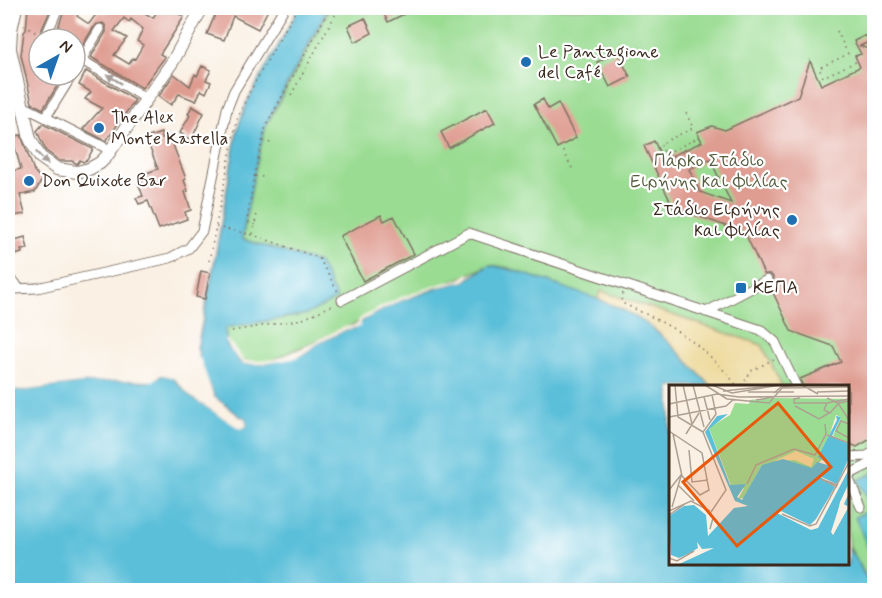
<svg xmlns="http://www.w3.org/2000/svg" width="882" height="598" font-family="Mynerve,sans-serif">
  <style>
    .green { fill: #9adc92; stroke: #6a8358; stroke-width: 1.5 }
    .sand { fill: #eeda9e; stroke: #94825e; stroke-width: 1.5 }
    .water { fill: #5bbfd9; stroke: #4b747c; stroke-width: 1.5 }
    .pier { fill: #faf0e3 }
    .building { fill: #df9c91; fill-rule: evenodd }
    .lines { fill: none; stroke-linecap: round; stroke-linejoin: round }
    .minor-casing { stroke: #7e6f63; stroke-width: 11 }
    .major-casing { stroke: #7e6f63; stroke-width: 14 }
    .path { stroke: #7e6f63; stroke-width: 1.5; stroke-dasharray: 1.5 4.5; stroke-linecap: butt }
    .minor { stroke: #fff; stroke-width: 9 }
    .major { stroke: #fff; stroke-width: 12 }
    .oneway { fill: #a79f9a }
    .poi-dot { fill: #1f6fb2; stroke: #fff; stroke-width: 2 }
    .labels { text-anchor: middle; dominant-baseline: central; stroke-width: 4.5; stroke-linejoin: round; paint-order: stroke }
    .poi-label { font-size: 18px; fill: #3b2a1e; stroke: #fff; text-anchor: start }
    .park-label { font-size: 18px; fill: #585f41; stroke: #fff }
    .inset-road { fill: none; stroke: #aea194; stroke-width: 1.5 }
    .view { fill: #e8590c; fill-opacity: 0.15; stroke: #e8590c; stroke-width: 3 }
    .inset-edge { fill: none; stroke: #3b2a1e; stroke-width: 3 }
  </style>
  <rect width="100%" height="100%" fill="#fff"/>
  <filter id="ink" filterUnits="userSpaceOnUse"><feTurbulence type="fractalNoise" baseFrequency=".0167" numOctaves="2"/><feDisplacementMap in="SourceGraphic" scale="12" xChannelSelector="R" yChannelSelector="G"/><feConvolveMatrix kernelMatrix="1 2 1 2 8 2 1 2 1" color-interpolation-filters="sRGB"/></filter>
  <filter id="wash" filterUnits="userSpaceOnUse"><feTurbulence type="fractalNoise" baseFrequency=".008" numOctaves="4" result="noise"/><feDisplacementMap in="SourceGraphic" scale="24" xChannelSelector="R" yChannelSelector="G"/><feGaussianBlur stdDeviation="1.35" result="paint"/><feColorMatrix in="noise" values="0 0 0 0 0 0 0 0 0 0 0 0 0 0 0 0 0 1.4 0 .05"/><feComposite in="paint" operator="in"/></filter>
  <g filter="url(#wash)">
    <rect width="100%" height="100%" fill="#faf0e3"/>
    <path class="green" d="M330 8H874V473L873 509 856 517 874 558V590L848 545V386H710L510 268 490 265 263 364 239 360 225 340V328L307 314 318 263 242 239 255 169 266 126Z"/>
    <path class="sand" d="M601 291 762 345 782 386H711L654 329 624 310 597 299Z"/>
    <path class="water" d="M299 8H328L266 124 255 169 242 239 319 263 337 299 307 314 225 328 227 345 240 362 243 364H263L300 356 319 343 345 330 356 328 363 320 400 301 444 286 465 281 489 265C511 268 530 276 551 283 585 295 623 305 652 328 674 345 692 367 711 386H670V564H848V548L857 560 872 590H8V390H29L82 383 125 380 147 382 163 375 172 377 191 397 240 428 247 426 245 418 239 416 226 405 215 398 199 361V352L197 349 215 259 237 130 247 102Z
      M874 473V562L855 517 873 509 858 480Z"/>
    <path class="pier" d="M469 273 470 277 465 281 435 288 400 301 363 320 361 322 360 327 345 330 319 343 300 356 293 359 263 364H243L232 352 225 340H228L244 361H263L292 356 299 354 318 340 343 327 358 325V321L362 317 399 298 443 283 457 281Z
      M195 355 200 358 214 397 240 417 245 418 247 426 240 429 191 397 175 379 167 376 161 375 153 381 125 380 82 383 29 390H8V387H29L82 380 125 377 147 379 152 378 158 373 164 372 174 375 193 394 241 426 244 425 243 421 238 419 212 400 200 371Z"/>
    <g id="blocks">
      <path class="building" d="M28 8H51L39 36V75H64L43 109 32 103 21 55 24 32 26 30Z
        M65 8H77L76 10 79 12 77 16 89 24 100 9 106 13 109 8H137L153 18 159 8H165L171 11V9L184 17 160 54 165 57 142 88 91 57 106 32V26L103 23 95 25 79 51 75 49V39H54ZM124 18 129 22 131 19 143 29 137 41 143 45 135 59 133 58 129 64 114 55 127 38 114 31Z
        M218 8H269L258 29 233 16 224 40 207 34Z
        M398 8H416L388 22 384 14Z
        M365 18 372 33 355 42 348 26Z
        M866 35 869 42 860 46 874 51V437L857 447 848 443V387H803L800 379 841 362 833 346 791 331 770 286 773 283V277L770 274H764L745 233 673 207 644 146 654 141 663 160 702 142 697 132 712 126 725 130 798 96 810 61 821 85 860 67 855 56 861 54 854 41ZM710 159 731 203 700 192 689 169Z
        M617 52 630 77 610 87 597 62Z
        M202 66 211 70 206 80 211 82 206 93 201 90 196 101 179 94 171 105 159 96 174 74 190 86 195 74 197 76Z
        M86 71 135 100 106 141 83 129 102 108 85 99 91 92 79 85Z
        M543 99 548 109 558 103 576 138 557 148 534 104Z
        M192 106 204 113 191 140 180 133 190 115 188 114Z
        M487 108 495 123 449 148 441 132Z
        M43 124 93 149 87 160 83 162 80 160 77 164 72 161H60L46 151 37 131Z
        M161 133 162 138 170 137 186 179 184 180 188 191 185 192 191 210 185 212 187 219 159 229 148 201 139 204 136 198 143 196 138 183 143 181 141 175 158 169 146 138Z
        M21 135 34 171 42 180 35 192 20 195 25 214 8 217V172L21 169 12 137Z
        M381 215 384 221 394 216 414 254 363 281 340 236Z
        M25 237 28 249 21 250 22 253 8 257V242Z
        M201 271 210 273 205 299 196 297Z"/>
    </g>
  </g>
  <g filter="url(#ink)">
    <use href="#blocks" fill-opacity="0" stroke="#7e6f63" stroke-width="1.5"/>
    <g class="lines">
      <defs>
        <path id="minor" d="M47 39 45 38 58 8
          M75 56 147 99
          M75 70 100 29
          M21 105 110 150
          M46 117 72 75
          M7.5 286a4.5 4.5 0 1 1 9 0a4.5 4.5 0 1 1-9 0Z
          M15 289 37 288 170 258 189 248 202 231 227 109 234 91 284 8
          M342 300 469 233 761 330 775 342 796 386
          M706 312 767 280
          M848 457 867 456 874 452
          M848 475 874 462
          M848 477 861 507"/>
        <path id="major" d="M16 8 11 30 10 49 30 139 40 157 57 169 77 172 89 169 100 163 106 157 173 61 202 8"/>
      </defs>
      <use href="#minor" class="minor-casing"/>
      <use href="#major" class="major-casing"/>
      <path class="path" d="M639 8 644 16
        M24 25 38 34
        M837 31 848 54 819 68 823 77 858 61
        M291 95 339 8
        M686 113 693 128 660 144 665 154 700 137
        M263 141 271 143
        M563 151 573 170
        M255 176 263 177
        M255 225 247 221 255 172 266 126 330 8
        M216 227 253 235 319 258 338 292
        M253 234 257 213
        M209 261 237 119 249 93 297 8
        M623 293 621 301 624 304C673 326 703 343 737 386
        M232 331 303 319 333 305
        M742 386 751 371 774 359"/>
      <use href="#minor" class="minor"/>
      <use href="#major" class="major"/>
    </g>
    <defs><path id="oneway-solid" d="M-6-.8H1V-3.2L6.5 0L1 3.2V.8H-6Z" transform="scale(1.5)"/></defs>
    <g class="oneway">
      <use href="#oneway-solid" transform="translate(114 79) rotate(-149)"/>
      <use href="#oneway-solid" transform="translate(42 158) rotate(46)"/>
    </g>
  </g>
  <g class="poi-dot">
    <circle cx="526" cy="62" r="6"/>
    <circle cx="99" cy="128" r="6"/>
    <circle cx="29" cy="181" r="6"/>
    <circle cx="792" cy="220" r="6"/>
    <rect x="735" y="282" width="12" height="12" rx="3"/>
  </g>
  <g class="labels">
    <g class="poi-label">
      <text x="538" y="52">Le Pantagione<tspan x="538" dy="21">del Café</tspan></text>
      <text x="111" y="118">The Alex<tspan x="111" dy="21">Monte Kastella</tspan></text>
      <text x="41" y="181">Don Quixote Bar</text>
      <text x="780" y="210" text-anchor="end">Στάδιο Ειρήνης<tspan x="780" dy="21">και Φιλίας</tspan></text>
      <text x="753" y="288">ΚΕΠΑ</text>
    </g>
    <g class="park-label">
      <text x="709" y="161">Πάρκο Στάδιο<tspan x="709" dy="21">Ειρήνης και Φιλίας</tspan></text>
    </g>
  </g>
  <g transform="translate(669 385)">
    <rect width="180" height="180" fill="#faf0e3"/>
    <path d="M105 13 180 14V58L164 51 172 32 167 30 152 76 144 83 93 80 75 113 69 114 75 103 62 101 40 43 61 30 66 18 80 19 81 15Z" fill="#9adc92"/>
    <path d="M127 66 145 74 142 82 126 75 105 76Z" fill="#eeda9e"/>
    <path d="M59 29 40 44 61 100 77 99 68 112 73 115 93 80 114 74 143 83 148 77 162 81 149 72 168 35 167 31 172 32 163 51 180 59V73L168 99 150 91 166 102 147 134 141 140 112 126 108 128 142 145 149 143 180 84V98L171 117 164 150 179 123 175 119 180 108V180H8L45 163 33 164 28 157 29 163 21 168 10 173 2 170 0 131 15 121 25 120 37 130 39 151 65 123 79 121 66 116 36 47 48 31Z" fill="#5bbfd9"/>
    <path d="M171 119 179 121 164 150 162 147Z" fill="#faf0e3"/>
    <path class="inset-road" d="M6 0 9 32 34 47M14 0 23 39M24 0 35 42M36 0 58 14 100 18 113 3 180 2M43 0 63 8 111 0M133 0 149 9M54 6 113 0M79 7H125M148 7 180 6M105 8 112 2 130 0M35 12 41 35M69 12 180 11M131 13 125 14V18H157M158 13 169 18 180 35M180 14 158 18 155 25 161 28 170 18 180 16M87 15 105 12M0 19 48 9 70 12M126 21 150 34 160 28M0 32 57 21 65 14M180 39 172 36 167 46 180 53M0 46 33 68 40 105 31 110 12 90 0 105M4 49 13 91M17 49 30 28M158 50 180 58M20 65 23 97 39 95M78 99 87 80 125 64 146 70 157 49 156 39M10 101 25 116M168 102 152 94 169 100M3 122 12 91M0 126 22 116 41 126M42 127 57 105 34 47 47 29 43 10M113 129 141 141 147 139 180 77M0 130 16 119M41 144 44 133 41 127M0 173 8 176 25 166"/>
    <path class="view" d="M109 18 162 82 68 161 14 97Z"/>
    <rect width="180" height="180" class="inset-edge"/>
  </g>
  <rect width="882" height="598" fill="none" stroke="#fff" stroke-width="30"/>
  <g transform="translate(57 57) rotate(40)"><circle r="28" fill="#ffffff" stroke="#b1aaa5" stroke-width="1.5"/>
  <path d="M0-4.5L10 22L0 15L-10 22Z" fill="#1f6fb2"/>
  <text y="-9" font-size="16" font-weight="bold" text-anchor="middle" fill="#3b2a1e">N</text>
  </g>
</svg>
